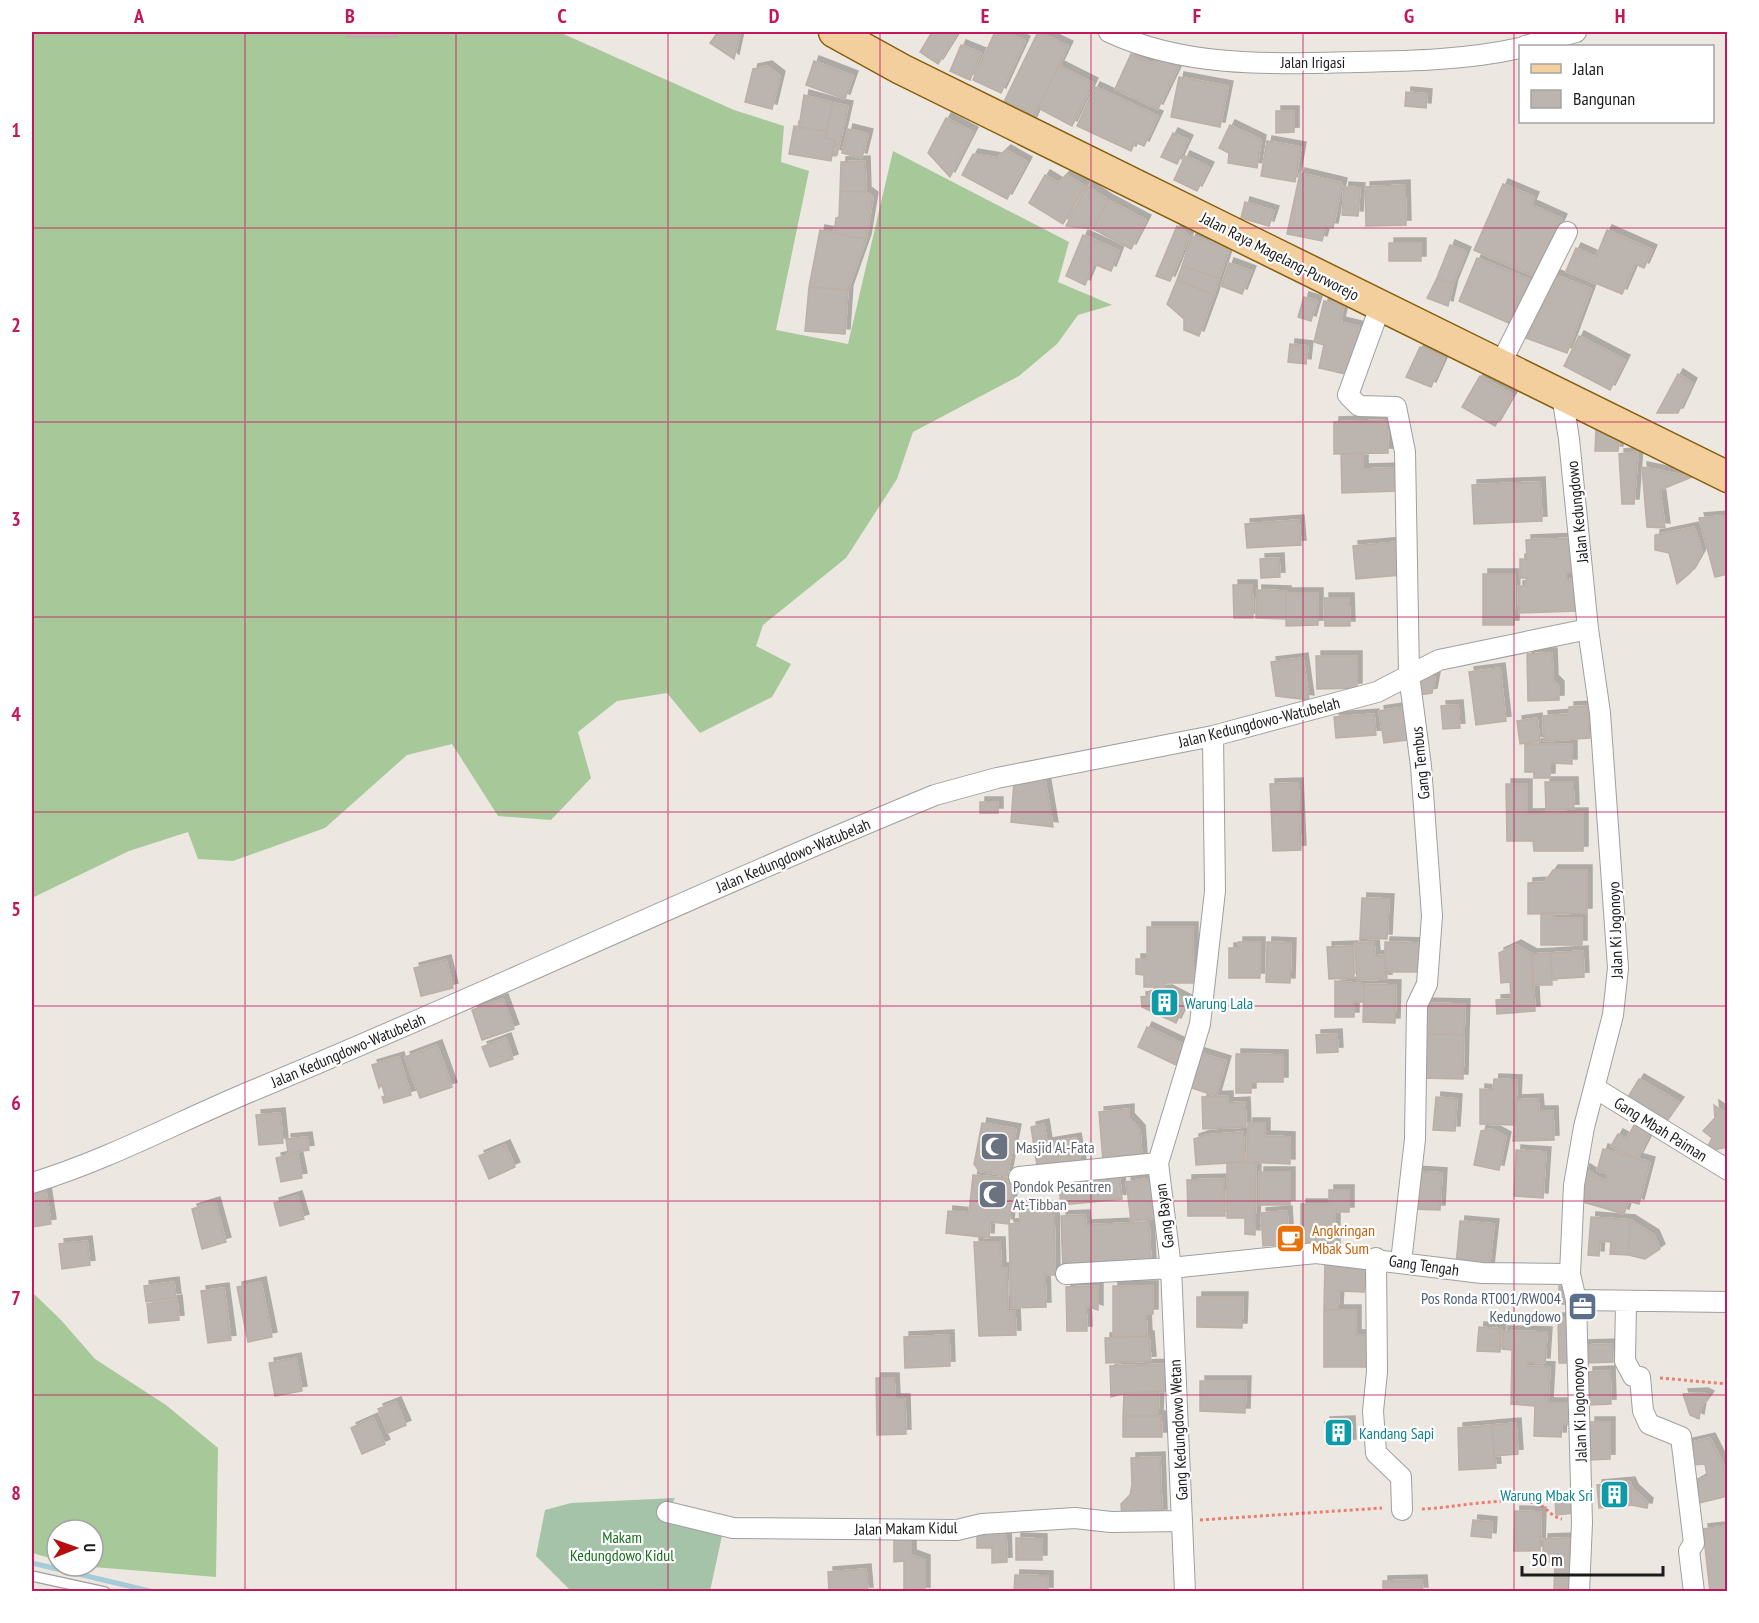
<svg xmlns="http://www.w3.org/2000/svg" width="1759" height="1623" font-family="'PT Sans Narrow',sans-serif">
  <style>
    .forest { fill: #a7c899 }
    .cemetery { fill: #a4c3a9 }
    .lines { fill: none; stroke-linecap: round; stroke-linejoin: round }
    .stream { stroke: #a4cbd7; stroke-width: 5 }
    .building { fill: #bcb4ae; stroke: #bcafa5; stroke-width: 1.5; filter: url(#shadow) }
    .service-casing { stroke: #9f9f9f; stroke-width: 12 }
    .minor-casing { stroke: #9f9f9f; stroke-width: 22 }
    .primary-casing { stroke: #875e0b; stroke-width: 33 }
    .path { stroke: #ee7d70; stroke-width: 3; stroke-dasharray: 3 3; stroke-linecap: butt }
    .service { stroke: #fff; stroke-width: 9 }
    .minor { stroke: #fff; stroke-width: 20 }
    .primary { stroke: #f4cf9e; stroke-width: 30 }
    .grid { fill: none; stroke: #c2185b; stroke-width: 1.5; stroke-opacity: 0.55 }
    .labels { text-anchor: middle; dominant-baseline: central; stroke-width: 4.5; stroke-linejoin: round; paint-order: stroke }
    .street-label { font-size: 16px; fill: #1b1b1b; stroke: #fff }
    .culture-label { font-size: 16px; fill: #0d838f; stroke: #fff; text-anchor: start }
    .worship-label { font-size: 16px; fill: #5b616d; stroke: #fff; text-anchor: start }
    .food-label { font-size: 16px; fill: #c56008; stroke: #fff; text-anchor: start }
    .service-label { font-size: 16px; fill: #4e5e75; stroke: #fff; text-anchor: end }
    .park-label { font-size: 16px; fill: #136f1b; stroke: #fff }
    .neatline { fill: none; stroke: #c2185b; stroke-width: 2 }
    .grid-label { font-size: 20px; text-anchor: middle; font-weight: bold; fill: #c2185b }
  </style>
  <defs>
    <filter id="shadow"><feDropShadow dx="5" dy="-5" stdDeviation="0" flood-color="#0004"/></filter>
  </defs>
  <rect width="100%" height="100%" fill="#ece8e1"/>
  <path class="forest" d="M32 32H559L734 110 784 126 781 162 809 171 776 330 848 344 893 151 1069 242 1058 282 1112 305 1078 315 1057 344 1019 376 913 432 897 479 846 558 763 625 756 646 791 664 772 697 700 733 667 693 617 701 578 732 591 778 551 820 498 816 452 744 407 755 325 828 233 861 198 859 188 832 129 851 32 898Z
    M32 1292 61 1320 95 1359 166 1405 218 1448 216 1577 81 1566H93V1530H57V1560L32 1553Z"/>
  <path class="cemetery" d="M675 1498 667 1512 723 1531 710 1591H571L536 1556 545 1510 571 1503Z"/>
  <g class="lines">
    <path class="stream" d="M32 1563 154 1592"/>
  </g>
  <path class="building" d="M347 32H397V37H347Z
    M718 32H740L734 59 710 43Z
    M932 32H958L938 64 920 52Z
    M995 32H1005L1025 41 1001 93 973 80Z
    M1038 32 1068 46 1031 123 1001 108Z
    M961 45 981 53 970 80 950 71Z
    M1131 54 1153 64 1157 57 1178 67 1158 109 1115 89Z
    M814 61 853 76 845 99 806 85Z
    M767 66 780 76 772 109 745 102 753 69Z
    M1059 66 1093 83 1072 126 1038 108Z
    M1179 77 1228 86 1220 127 1171 117Z
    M1095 87 1158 116 1144 146 1135 142 1131 151 1077 126Z
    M1406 92 1427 94 1426 108 1405 106Z
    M804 95 833 103 827 131 799 127Z
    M833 103 848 106 837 155 832 153 835 140 825 138Z
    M1276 111H1294V132L1276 133Z
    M946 118 973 132 950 177 928 153Z
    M1230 125 1261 140 1257 168 1228 163 1229 153 1219 148Z
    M794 126 827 131 825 138 835 140 831 161 789 154Z
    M848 129 868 134 862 158 842 153Z
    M1173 133 1188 140 1177 164 1161 157Z
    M1267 141 1301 147 1295 182 1261 176Z
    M1006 150 1027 162 1007 199 962 175 973 154 997 158Z
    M1185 156 1209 167 1197 191 1174 180Z
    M865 161 866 192 840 191 841 162Z
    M1300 173 1342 183 1333 228 1326 227 1322 241 1287 234Z
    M1045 175 1058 183 1066 175 1085 186 1063 224 1029 203Z
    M1503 184 1534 197 1531 205 1562 219 1536 277 1474 250Z
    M1405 185 1406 225 1366 226 1365 187Z
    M1087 186 1108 200 1093 229 1066 226Z
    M1344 187 1360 188 1358 216 1342 215Z
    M840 191 866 192 873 197 866 239 834 233 836 218 839 217Z
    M1108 200 1146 220 1131 249 1093 229Z
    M1245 202 1274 211 1269 226 1241 218Z
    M1177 226 1189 236 1170 281 1156 276Z
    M820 230 866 239 848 290 809 287Z
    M1607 230 1652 250 1644 268 1635 264 1622 294 1566 271 1576 248 1596 257Z
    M1083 235 1119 251 1111 271 1094 264 1085 285 1066 276Z
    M1192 236 1229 249 1219 278 1182 266Z
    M1389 243H1421V261H1389Z
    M1450 245 1466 252 1453 284 1437 278Z
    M1477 258 1530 280 1511 324 1459 301Z
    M1229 263 1251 271 1242 294 1221 286Z
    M1182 266 1219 278 1214 295 1177 280Z
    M1550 273 1591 289 1567 353 1526 338Z
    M1437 278 1453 284 1448 306 1427 298Z
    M1177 280 1214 295 1199 336 1184 330V319L1167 304Z
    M809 287 848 290 845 334 805 331Z
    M1304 297 1317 301 1311 321 1298 317Z
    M1324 301 1344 305 1340 322 1361 327 1350 375 1319 368 1324 345 1314 342Z
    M1579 336 1625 360 1610 390 1564 366Z
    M1290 344 1308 346 1306 364 1288 362Z
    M1420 347 1444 358 1431 387 1406 377Z
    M1678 374 1692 383 1678 413H1657Z
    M1480 376 1513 395 1495 426 1462 407Z
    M1387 420 1388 453 1334 454V422Z
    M1596 429 1619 438 1618 451H1595Z
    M1638 452 1634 504H1622L1619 454Z
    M1363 453V469L1396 468 1397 491 1342 493 1341 454Z
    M1642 467 1692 477 1660 490 1665 528 1647 527Z
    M1540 482 1542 521 1474 524 1472 485Z
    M1723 516 1728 525V574L1715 577 1699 518Z
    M1299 520 1301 545 1247 548 1245 524Z
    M1694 527 1702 552 1690 573 1677 584 1669 553 1655 550V535Z
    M1575 538 1576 572H1566V580L1577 579 1578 611 1519 613 1518 586H1526V578H1520V559H1527L1526 540Z
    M1398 542 1401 575 1356 579 1353 546Z
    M1279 558 1280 577 1261 578 1260 559Z
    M1483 574H1515L1514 625H1483Z
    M1233 585H1252L1253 618H1234Z
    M1257 590 1286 591V619L1256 618Z
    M1286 593H1318V625L1286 626Z
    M1324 598H1349L1350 626H1325Z
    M1552 653 1553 680 1559 686V700L1528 701 1527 654Z
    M1316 656H1357V688L1317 689Z
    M1303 658 1309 700 1276 696 1271 662Z
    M1500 668 1506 721 1476 725 1469 672Z
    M1435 677 1432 693 1419 695 1417 679Z
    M1458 705 1460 728 1443 729 1441 706Z
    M1411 706 1415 739 1384 743 1379 711Z
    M1588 706 1590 738 1544 741 1543 716 1569 714V707Z
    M1374 714 1376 735 1336 738 1334 717Z
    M1537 718 1540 741 1520 744 1517 721Z
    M1525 744H1572V764L1550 763V778H1534V772H1525Z
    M1035 778 1045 780 1053 827 1011 822 1014 781Z
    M1545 782H1573L1574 809 1546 810Z
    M1298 783 1301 850 1273 851 1270 784Z
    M1506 784H1527V814L1583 813V851H1534L1533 841H1507Z
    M980 802H998V813H980Z
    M1553 870H1587V913L1528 914V883L1545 882Z
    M1362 898 1389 899 1387 939 1360 938Z
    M1541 913H1554V918H1582V945H1541Z
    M1147 927H1193V968L1201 971V983H1165V987H1144V975L1136 974V959H1147Z
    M1238 942H1260V978H1229V948H1238Z
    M1267 942 1291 943 1290 983 1266 982Z
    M1374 942 1375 956 1385 955 1387 979 1357 980 1355 943Z
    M1385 942 1421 943V972H1385Z
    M1516 945 1532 954 1535 1011 1497 1014 1496 1000 1511 999 1510 982 1501 983 1499 953Z
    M1353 946 1354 978 1329 979 1327 947Z
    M1583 951 1584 977 1552 979 1551 953Z
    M1551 953 1552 985H1532V954Z
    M446 960 453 988 421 996 414 968Z
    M1335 981 1364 984V1002H1354V1017H1335Z
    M1364 984 1396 985 1395 1023 1363 1022Z
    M1167 990 1187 1000 1176 1023 1142 1007 1141 997 1149 996 1150 991Z
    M503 999 514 1029 482 1040 472 1010Z
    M1421 1003 1465 1004 1464 1035 1420 1033Z
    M1147 1027 1185 1045 1176 1065 1138 1047Z
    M1420 1033 1464 1035 1463 1079 1419 1078Z
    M1337 1034 1338 1052 1317 1053 1316 1035Z
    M506 1038 513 1059 490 1067 482 1047Z
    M437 1045 452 1087 420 1098 405 1057Z
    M1200 1053 1226 1061 1216 1096 1189 1087Z
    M1236 1054 1283 1055V1082H1251V1093H1236Z
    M399 1057 411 1095 384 1103 382 1097 385 1096 382 1085 379 1088 372 1065Z
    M1494 1079 1517 1080 1515 1125 1480 1124V1089L1493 1090Z
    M1639 1079 1679 1102 1662 1126 1625 1102Z
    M1228 1096V1103L1245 1102 1246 1127 1203 1129 1202 1097Z
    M1436 1097 1457 1099 1455 1131 1433 1130Z
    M1538 1099 1539 1111H1553L1554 1140 1513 1141 1516 1100Z
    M1714 1105 1728 1115V1147L1705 1152 1712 1138 1703 1131 1715 1118Z
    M1129 1109V1118L1140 1130 1142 1158 1103 1161 1099 1112Z
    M280 1113 283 1143 259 1145 256 1115Z
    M1637 1119 1653 1127 1637 1159 1611 1146 1618 1134 1627 1139Z
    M982 1123 1016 1129 1007 1176 979 1171 974 1164Z
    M1248 1123H1265V1136L1290 1137V1164L1247 1162Z
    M1044 1124 1047 1143 1076 1138 1081 1164 1038 1172 1031 1127Z
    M1491 1129 1506 1137 1499 1170 1474 1165 1481 1131Z
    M1243 1132 1245 1162 1196 1165 1194 1139 1206 1135Z
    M307 1137 309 1150 288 1153 286 1139Z
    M505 1145 515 1167 489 1179 479 1156Z
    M1603 1149 1650 1162 1639 1204 1628 1201 1624 1214 1576 1200 1585 1169 1606 1182 1608 1173 1597 1171Z
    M1516 1150 1546 1152 1543 1198 1514 1196Z
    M297 1153 302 1178 281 1182 276 1158Z
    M1227 1162 1256 1163 1255 1235 1245 1234V1218H1227Z
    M1413 1171 1442 1173 1440 1210 1410 1209Z
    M1259 1172H1290V1205H1259Z
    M1119 1173 1122 1199 1061 1205 1058 1179Z
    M973 1175 1014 1179 1009 1224 990 1222 989 1238 946 1233 948 1211 969 1213Z
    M1154 1178 1158 1218 1131 1221 1126 1182Z
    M1224 1179 1225 1216H1188L1187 1180Z
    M1329 1190H1349V1212H1335V1248H1301V1204H1329Z
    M46 1191 51 1224 32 1227V1194Z
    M297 1196 304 1219 280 1226 274 1203Z
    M215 1202 226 1242 202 1249 192 1209Z
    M1054 1207 1055 1275H1045L1046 1307 1011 1308 1009 1224 1020 1223 1019 1208Z
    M1287 1211 1289 1244 1263 1246 1261 1213Z
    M1085 1215 1086 1225 1149 1222 1151 1265 1063 1270 1061 1216Z
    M1591 1217 1630 1220 1628 1255 1610 1254 1611 1242 1600 1241 1599 1256 1588 1255Z
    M1630 1220 1654 1235 1660 1249 1645 1259 1628 1255Z
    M1460 1221 1494 1224 1489 1270 1456 1266Z
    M87 1241 90 1265 62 1269 59 1244Z
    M974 1242H1000L1001 1268H1007L1008 1311H1015L1016 1335 979 1336Z
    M1325 1259 1366 1261 1364 1292 1339 1291 1338 1310H1324Z
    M174 1282 176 1298 146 1302 144 1286Z
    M261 1282 272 1337 248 1342 237 1287Z
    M1098 1286V1310L1086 1306 1087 1331H1067L1066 1287Z
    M1113 1286H1153V1314H1146L1147 1337H1113Z
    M1559 1286H1569V1304H1559Z
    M224 1288 231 1340 208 1343 201 1291Z
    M1197 1297H1243L1242 1328 1197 1327Z
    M177 1300 179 1320 149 1323 147 1304Z
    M1324 1310H1356V1335H1375V1367H1324Z
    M1558 1318H1572V1363H1559Z
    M1479 1327 1501 1329 1500 1352 1477 1351Z
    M1503 1331 1547 1332 1545 1363 1528 1362V1366L1550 1367 1548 1403H1575L1574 1425 1562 1424 1561 1437 1534 1436 1535 1406 1511 1404 1512 1350 1502 1349Z
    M949 1335 950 1366 905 1368 904 1337Z
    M1149 1336 1151 1361 1106 1363 1105 1338Z
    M1612 1344 1613 1362 1584 1363 1583 1345Z
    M296 1358 302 1391 275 1396 269 1363Z
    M1168 1364 1169 1391 1124 1393 1111 1397 1110 1366Z
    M1610 1371 1611 1404 1589 1405 1588 1372Z
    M876 1378H894L895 1399H905L906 1434 877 1435Z
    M1200 1381H1246L1245 1413 1200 1411Z
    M1159 1391 1158 1416H1123L1124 1393Z
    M1703 1393 1709 1396 1701 1407 1699 1419 1690 1415 1683 1394Z
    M396 1402 406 1425 388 1433 378 1409Z
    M1123 1416H1161L1162 1437H1123Z
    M373 1418 385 1444 362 1454 351 1428Z
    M1350 1421 1351 1444 1327 1445 1325 1422Z
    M1590 1422H1610V1459L1590 1460Z
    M1516 1423 1518 1454 1494 1456 1492 1425Z
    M1492 1425 1496 1468 1459 1470 1458 1428Z
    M1710 1438 1728 1474V1496L1700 1503 1691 1485 1707 1476 1705 1464 1691 1465 1684 1444Z
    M1160 1457 1162 1514 1122 1516 1121 1504 1130 1495 1132 1485 1131 1458Z
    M1630 1482 1633 1489 1648 1503 1647 1508 1632 1505Z
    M1630 1482 1632 1505 1599 1508 1597 1485Z
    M1573 1499 1574 1513 1556 1515 1555 1500Z
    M1515 1511 1541 1512 1540 1551H1514Z
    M1473 1520 1492 1522 1491 1538 1471 1536Z
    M1728 1526V1592H1710L1703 1529Z
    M977 1530H1006L1007 1562 992 1563V1548H977Z
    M894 1537H911V1555L925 1560V1592H904V1561L894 1562Z
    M1016 1538 1042 1539V1560H1016Z
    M1570 1538V1562H1543V1539Z
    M1555 1561 1576 1562 1575 1589H1554Z
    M866 1569 868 1592H829L828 1572Z
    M1015 1575 1048 1576V1592H1014Z
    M1422 1580 1423 1592H1383V1581Z"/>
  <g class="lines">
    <defs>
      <path id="service" d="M32 1576 105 1592"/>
      <path id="minor" d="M1109 32C1186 68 1273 64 1356 62 1411 61 1466 60 1520 48
        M1525 46 1576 32
        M1380 307 1348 395 1359 406 1396 407 1405 452 1409 675 1421 766 1432 916 1427 984 1417 1005 1415 1139 1401 1262
        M1500 365 1567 232
        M1562 395 1569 439 1588 629 1600 713 1618 968 1613 1015 1584 1127 1574 1185 1570 1274 1576 1300 1582 1523 1579 1592
        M1595 1088 1728 1170
        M1019 1177 1158 1163
        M32 1183C111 1159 183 1119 259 1088 486 994 708 888 935 795L997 778 1213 736 1377 692 1439 660 1588 629
        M1376 1258 1377 1372 1373 1411 1376 1453 1401 1477 1402 1510
        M1066 1274 1171 1268 1316 1253 1482 1273 1570 1274
        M1576 1300 1728 1302
        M1626 1301 1625 1361 1633 1376 1640 1377 1643 1411 1649 1424 1681 1437 1694 1543 1689 1551 1694 1592
        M667 1512 733 1528 957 1530 982 1524 1075 1518 1111 1522 1182 1521
        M1185 1592 1171 1268 1158 1163 1200 1024 1215 891 1213 736"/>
      <path id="primary" d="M834 32 901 69 1728 477"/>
    </defs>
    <use href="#service" class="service-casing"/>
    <use href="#minor" class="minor-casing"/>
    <use href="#primary" class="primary-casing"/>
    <path class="path" d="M1660 1378 1728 1384
      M1422 1509C1453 1508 1506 1496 1535 1503 1546 1506 1551 1517 1562 1519
      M1200 1520 1382 1508"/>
    <use href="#service" class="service"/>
    <use href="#minor" class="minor"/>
    <use href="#primary" class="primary"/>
  </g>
  <path class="grid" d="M245 32V1592M456 32V1592M668 32V1592M880 32V1592M1091 32V1592M1303 32V1592M1514 32V1592M32 228H1728M32 422H1728M32 617H1728M32 812H1728M32 1006H1728M32 1201H1728M32 1395H1728"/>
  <defs>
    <symbol id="building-square" viewBox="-11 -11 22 22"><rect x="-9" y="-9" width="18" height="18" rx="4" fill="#0f9aa8" stroke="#fff"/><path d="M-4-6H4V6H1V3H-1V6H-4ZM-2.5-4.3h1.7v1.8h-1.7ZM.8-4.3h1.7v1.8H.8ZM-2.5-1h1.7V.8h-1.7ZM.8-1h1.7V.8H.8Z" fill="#fff"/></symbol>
    <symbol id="mosque-square" viewBox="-11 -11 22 22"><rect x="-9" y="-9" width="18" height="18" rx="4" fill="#6b7280" stroke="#fff"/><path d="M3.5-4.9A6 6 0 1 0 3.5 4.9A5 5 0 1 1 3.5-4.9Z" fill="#fff"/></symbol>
    <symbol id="cafe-square" viewBox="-11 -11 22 22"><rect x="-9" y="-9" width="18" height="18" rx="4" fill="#e8710a" stroke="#fff"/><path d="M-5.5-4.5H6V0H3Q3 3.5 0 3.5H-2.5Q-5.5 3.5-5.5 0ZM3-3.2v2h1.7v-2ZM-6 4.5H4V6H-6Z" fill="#fff"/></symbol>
    <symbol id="office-square" viewBox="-11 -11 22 22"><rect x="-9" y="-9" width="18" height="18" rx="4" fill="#5c6f8a" stroke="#fff"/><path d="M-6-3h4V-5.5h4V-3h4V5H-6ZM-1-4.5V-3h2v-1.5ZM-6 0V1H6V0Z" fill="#fff"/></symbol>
  </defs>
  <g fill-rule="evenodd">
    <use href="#building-square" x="1148" y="986" width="33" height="33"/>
    <use href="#mosque-square" x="978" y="1130" width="33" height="33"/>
    <use href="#mosque-square" x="976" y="1178" width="33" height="33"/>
    <use href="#cafe-square" x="1274" y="1222" width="33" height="33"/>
    <use href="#office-square" x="1566" y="1290" width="33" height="33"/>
    <use href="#building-square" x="1322" y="1416" width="33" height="33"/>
    <use href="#building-square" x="1598" y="1478" width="33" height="33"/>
  </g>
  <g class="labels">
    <g class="street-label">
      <text x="1313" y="62">Jalan Irigasi</text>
      <text transform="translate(1280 256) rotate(27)">Jalan Raya Magelang-Purworejo</text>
      <text transform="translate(1577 512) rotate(-96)">Jalan Kedungdowo</text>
      <text transform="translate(1259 722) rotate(-14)">Jalan Kedungdowo-Watubelah</text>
      <text transform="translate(1420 763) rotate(-96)">Gang Tembus</text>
      <text transform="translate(793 855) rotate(-23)">Jalan Kedungdowo-Watubelah</text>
      <text transform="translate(1615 930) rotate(-92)">Jalan Ki Jogonoyo</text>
      <text transform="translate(348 1050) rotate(-23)">Jalan Kedungdowo-Watubelah</text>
      <text transform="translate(1661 1129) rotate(32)">Gang Mbah Paiman</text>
      <text transform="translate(1164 1216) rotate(-97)">Gang Bayan</text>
      <text transform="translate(1424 1265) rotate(8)">Gang Tengah</text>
      <text transform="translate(1579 1410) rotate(-92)">Jalan Ki Jogonooyo</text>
      <text transform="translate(1178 1430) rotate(-93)">Gang Kedungdowo Wetan</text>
      <text transform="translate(906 1528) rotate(-1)">Jalan Makam Kidul</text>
    </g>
    <g class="culture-label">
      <text x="1185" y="1003">Warung Lala</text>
      <text x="1359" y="1433">Kandang Sapi</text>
      <text x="1593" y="1495" text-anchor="end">Warung Mbak Sri</text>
    </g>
    <g class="worship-label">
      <text x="1016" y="1147">Masjid Al-Fata</text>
      <text x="1013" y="1186">Pondok Pesantren<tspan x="1013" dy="18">At-Tibban</tspan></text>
    </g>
    <g class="food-label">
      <text x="1312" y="1230">Angkringan<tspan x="1312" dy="18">Mbak Sum</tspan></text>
    </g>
    <g class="service-label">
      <text x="1561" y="1298">Pos Ronda RT001/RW004<tspan x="1561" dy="18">Kedungdowo</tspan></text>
    </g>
    <g class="park-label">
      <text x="622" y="1537">Makam<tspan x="622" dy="18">Kedungdowo Kidul</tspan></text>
    </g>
  </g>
  <rect width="1759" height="1623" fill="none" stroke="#ffffff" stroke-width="66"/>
  <rect x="1519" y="45" width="195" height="78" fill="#ffffff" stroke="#a4a4a4" stroke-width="1.5"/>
  <rect x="1531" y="64" width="30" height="9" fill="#f4cf9e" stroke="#a4a4a4" stroke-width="1.5"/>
  <text x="1573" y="75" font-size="18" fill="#1b1b1b">Jalan</text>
  <rect x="1531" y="90" width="30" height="18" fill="#bcb4ae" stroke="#a4a4a4" stroke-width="1.5"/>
  <text x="1573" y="105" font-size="18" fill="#1b1b1b">Bangunan</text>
  <g transform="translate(75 1548) rotate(89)"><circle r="28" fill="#ffffff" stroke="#a4a4a4" stroke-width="1.5"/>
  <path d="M0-4.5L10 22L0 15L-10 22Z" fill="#b70f0f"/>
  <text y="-9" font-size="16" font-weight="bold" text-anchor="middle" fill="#1b1b1b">U</text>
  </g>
  <path d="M1522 1566v9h141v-9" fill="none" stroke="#1b1b1b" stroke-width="3"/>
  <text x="1531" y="1566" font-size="18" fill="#1b1b1b" stroke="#ffffff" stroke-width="4.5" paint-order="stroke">50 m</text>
  <rect x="33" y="33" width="1693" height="1557" class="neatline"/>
  <g class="grid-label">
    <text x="139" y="23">A</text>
    <text x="350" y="23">B</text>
    <text x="562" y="23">C</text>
    <text x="774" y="23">D</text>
    <text x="985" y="23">E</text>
    <text x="1197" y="23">F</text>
    <text x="1409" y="23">G</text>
    <text x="1620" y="23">H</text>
    <text x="16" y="137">1</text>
    <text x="16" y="332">2</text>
    <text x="16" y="526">3</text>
    <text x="16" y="721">4</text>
    <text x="16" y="916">5</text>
    <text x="16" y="1110">6</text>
    <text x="16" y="1305">7</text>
    <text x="16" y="1500">8</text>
  </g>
</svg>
